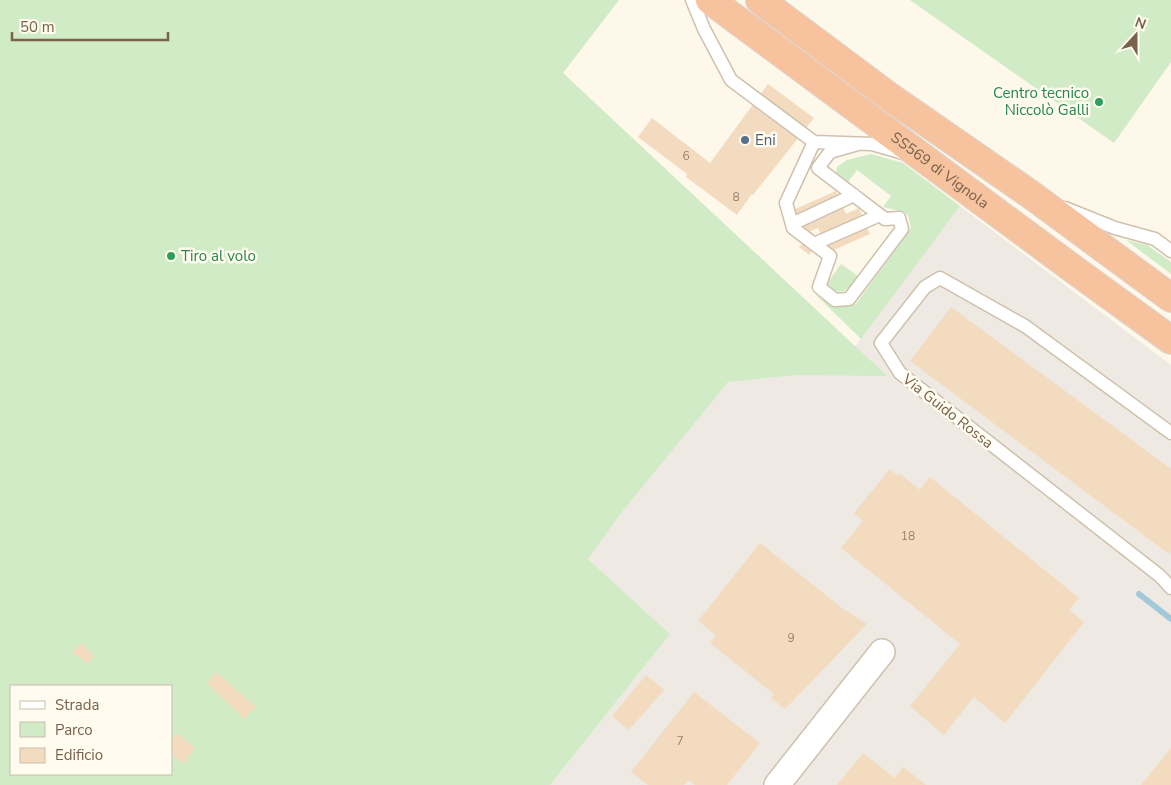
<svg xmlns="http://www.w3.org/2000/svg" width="1171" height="785" font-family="'Nunito Sans',sans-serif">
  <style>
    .industrial { fill: #eee9e2 }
    .green { fill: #d0ebc6; fill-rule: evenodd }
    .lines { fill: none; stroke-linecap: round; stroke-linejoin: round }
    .stream { stroke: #a2c9d9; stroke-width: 6 }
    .building { fill: #f3dbc0 }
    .lane-casing { stroke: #cfc1ad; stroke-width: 15 }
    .street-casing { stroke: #cfc1ad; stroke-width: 28 }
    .highway-casing { stroke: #dcd6d0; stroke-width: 30 }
    .lane { stroke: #fff; stroke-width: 12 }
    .street { stroke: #fff; stroke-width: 25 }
    .highway { stroke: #f7c39f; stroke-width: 28 }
    .leisure-dot { fill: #2e9e5b; stroke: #fffbef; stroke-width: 2 }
    .service-dot { fill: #5c6f8a; stroke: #fffbef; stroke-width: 2 }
    .labels { text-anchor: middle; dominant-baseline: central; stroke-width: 5; stroke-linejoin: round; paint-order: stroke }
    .number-label { font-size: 12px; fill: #978068 }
    .leisure-label { font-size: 15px; fill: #27864d; stroke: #fffbef; text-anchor: end }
    .service-label { font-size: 15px; fill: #4e5e75; stroke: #fffbef; text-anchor: start }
    .street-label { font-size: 15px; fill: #78624b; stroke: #fffbef }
  </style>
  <rect width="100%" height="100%" fill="#fdf8e9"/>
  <path class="industrial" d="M960 206 1171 365V785H550L670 634 588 559 621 513 650 471 728 382 798 375 848 356Z"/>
  <path class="green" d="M0 0H619L563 73 887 376 798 375 728 382 621 513 588 559 670 634 550 785H0ZM11 686H171V774H11Z
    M910 0H1171V62L1114 143Z
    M871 154 903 163 960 206 861 339 815 294 834 307 856 304 911 228 908 215 901 211 883 207 891 196 857 170 848 182 836 172 837 167 847 160Z
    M1126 240 1147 245 1171 262V274Z
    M841 264 858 276C849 290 841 298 826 285Z"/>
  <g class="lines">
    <path class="stream" d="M1139 594 1171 619"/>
  </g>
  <path class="building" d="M768 84 814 118 753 195 752 194 737 215 686 177 687 174 638 137 652 118 710 163Z
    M836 191 846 214 859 208 870 234 829 252 818 228 806 233 795 209Z
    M803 243 813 249 809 255 799 247Z
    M951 307 1171 469V551L1169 554 910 361Z
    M890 469 898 476 900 474 920 490 930 477 1079 598 1069 610 1084 622 1005 723 974 697 944 735 910 706 960 644 841 548 863 521 854 513Z
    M760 543 842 608 867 624 785 709 771 698 774 694 710 643 716 635 698 621Z
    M82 643 94 656 88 664 72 652Z
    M216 672 256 707 244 719 207 683Z
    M646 675 664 690 629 730 612 716Z
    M694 692 760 743 727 785H695L688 780 684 785H648L631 772Z
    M178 733 195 748 183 764 171 753V740Z
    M1171 748V785H1141Z
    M863 753 895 778 903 767 926 785H837Z"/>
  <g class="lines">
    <defs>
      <path id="lane" d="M692 0 704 29 731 80 814 142 872 144 903 153
        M814 142 786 203 793 228 830 256 819 287 835 300 849 299 902 229 899 218 885 219 818 168 830 152 858 144
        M1065 208 1115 228 1155 239 1171 251
        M792 224 854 195
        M814 244 880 215
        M1171 433 1025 326 940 278 925 287 881 343 900 373 1160 576 1171 588"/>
      <path id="street" d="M777 785 882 652"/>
      <g id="highway">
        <path id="s1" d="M710 0 1076 271 1171 340"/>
        <path d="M760 0 887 95 1030 194 1171 298"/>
      </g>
    </defs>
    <use href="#lane" class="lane-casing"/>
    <use href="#street" class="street-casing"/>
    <use href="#highway" class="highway-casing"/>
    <use href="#lane" class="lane"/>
    <use href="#street" class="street"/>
    <use href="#highway" class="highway"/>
  </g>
  <g class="leisure-dot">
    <circle cx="1099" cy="102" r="5"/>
    <circle cx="171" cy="256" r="5"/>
  </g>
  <circle class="service-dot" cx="745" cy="140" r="5"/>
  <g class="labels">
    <g class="number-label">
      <text x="686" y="156">6</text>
      <text x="736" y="197">8</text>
      <text x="908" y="536">18</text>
      <text x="791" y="638">9</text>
      <text x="680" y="741">7</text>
    </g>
    <g class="leisure-label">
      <text x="1089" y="93">Centro tecnico<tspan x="1089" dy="17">Niccolò Galli</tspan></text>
      <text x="181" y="256" text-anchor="start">Tiro al volo</text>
    </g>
    <g class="service-label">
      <text x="755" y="140">Eni</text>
    </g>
    <g class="street-label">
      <text stroke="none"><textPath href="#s1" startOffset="286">SS569 di Vignola</textPath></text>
      <text transform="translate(948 411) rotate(38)">Via Guido Rossa</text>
    </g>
  </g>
  <rect x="10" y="685" width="162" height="90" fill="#fffbef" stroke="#c9bead"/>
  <rect x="20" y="701" width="25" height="8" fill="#ffffff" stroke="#c9bead"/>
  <text x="55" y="710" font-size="15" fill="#78624b">Strada</text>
  <rect x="20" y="722" width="25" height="15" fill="#d0ebc6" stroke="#c9bead"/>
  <text x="55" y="735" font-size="15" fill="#78624b">Parco</text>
  <rect x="20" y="748" width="25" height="15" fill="#f3dbc0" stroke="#c9bead"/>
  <text x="55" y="760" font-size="15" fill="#78624b">Edificio</text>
  <g transform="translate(1136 35) rotate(21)" stroke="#fffbef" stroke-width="4" paint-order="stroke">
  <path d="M0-4L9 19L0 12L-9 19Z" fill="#78624b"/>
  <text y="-8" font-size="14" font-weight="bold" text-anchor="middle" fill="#78624b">N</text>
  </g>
  <path d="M12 32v8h156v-8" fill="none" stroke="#78624b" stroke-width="2.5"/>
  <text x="20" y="32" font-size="15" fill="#78624b" stroke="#fffbef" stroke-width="4" paint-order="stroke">50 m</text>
</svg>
